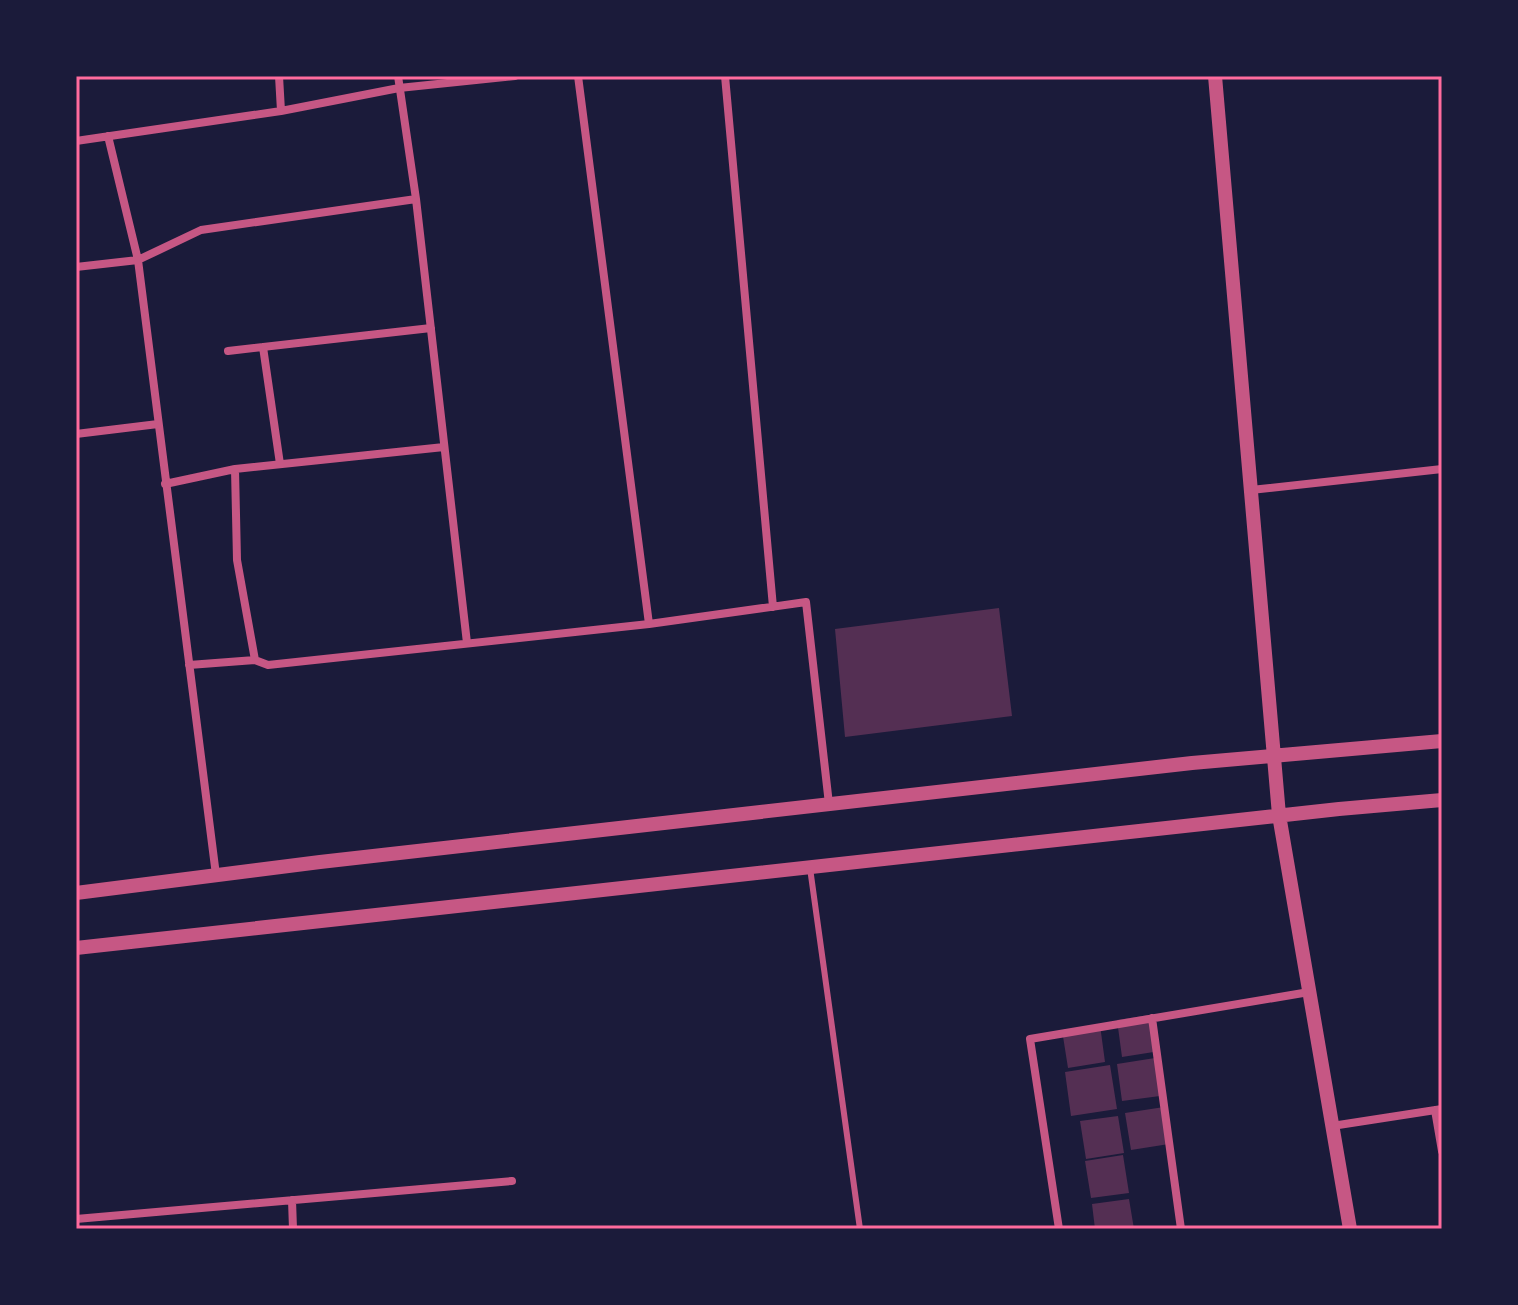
<svg xmlns="http://www.w3.org/2000/svg" width="1518" height="1305" font-family="Quicksand,sans-serif">
  <style>
    .building { fill: #542f53 }
    .lines { fill: none; stroke-linecap: round; stroke-linejoin: round }
    .service { stroke: #c65784; stroke-width: 6 }
    .minor { stroke: #c65784; stroke-width: 8 }
    .tertiary { stroke: #c65784; stroke-width: 14 }
    .neatline { fill: none; stroke: #ff6b9d; stroke-width: 3 }
  </style>
  <rect width="100%" height="100%" fill="#1b1b3a"/>
  <path class="building" d="M999 608 1012 716 845 737 835 629Z
    M1155 1014 1160 1051 1122 1057 1117 1020Z
    M1100 1025 1105 1062 1068 1068 1062 1030Z
    M1155 1058 1160 1096 1122 1101 1117 1064Z
    M1110 1065 1117 1109 1071 1116 1065 1072Z
    M1164 1107 1169 1144 1131 1150 1125 1113Z
    M1118 1116 1124 1153 1086 1159 1080 1121Z
    M1123 1155 1129 1193 1091 1198 1085 1161Z
    M1129 1199 1134 1229H1095L1092 1204Z"/>
  <g class="lines">
    <path class="service" d="M810 868 860 1229"/>
    <path class="minor" d="M279 76 281 111
      M398 76 416 199 467 643
      M578 76 649 624
      M725 76 773 607
      M108 136 138 260 201 230 416 199
      M76 141 281 111 399 88 515 76
      M76 267 138 260 216 875
      M263 347 280 464
      M228 351 431 328
      M76 434 158 424
      M235 469 237 560 255 660 268 665 649 624 806 602 829 804
      M165 484 235 469 444 447
      M1251 490 1442 469
      M189 665 255 660
      M1152 1018 1181 1229
      M1435 1110 1442 1151
      M1332 1126 1442 1109
      M292 1200 293 1229
      M76 1219 512 1181
      M1059 1229 1030 1039 1309 992"/>
    <path class="tertiary" d="M1215 76 1279 815 1350 1229
      M76 893 320 862 1192 763 1442 741
      M76 948 1339 809 1442 800"/>
  </g>
  <rect width="1518" height="1305" fill="none" stroke="#1b1b3a" stroke-width="156"/>
  <rect x="78" y="78" width="1362" height="1149" class="neatline"/>
</svg>
